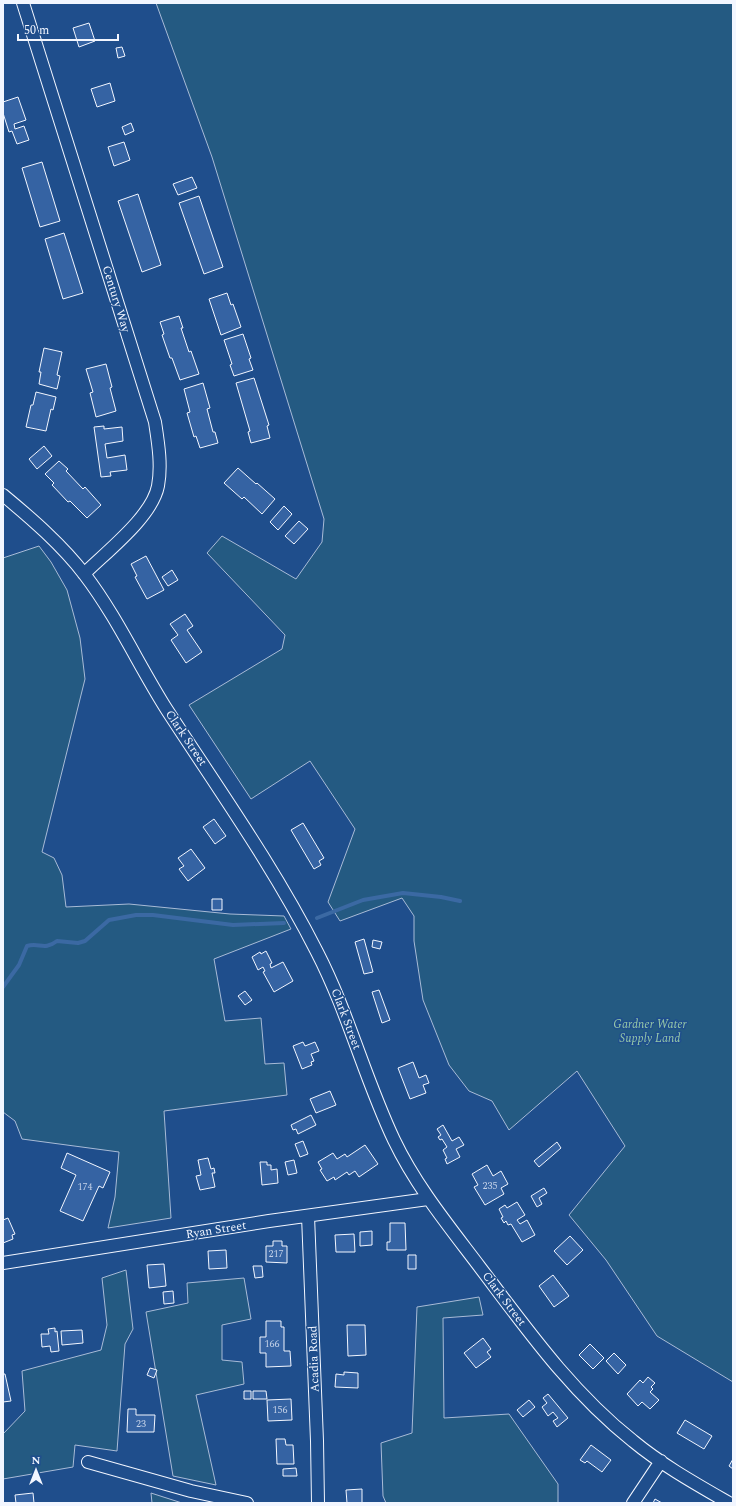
<svg xmlns="http://www.w3.org/2000/svg" width="736" height="1506" font-family="Spectral,serif">
  <style>
    .green { fill: #245a82; stroke: #a8bbd7 }
    .lines { fill: none; stroke-linecap: round; stroke-linejoin: round }
    .stream { stroke: #3b69a3; stroke-width: 4 }
    .building { fill: #3563a3; stroke: #f2f6ff }
    .street-casing { stroke: #f2f6ff; stroke-width: 14 }
    .street { stroke: #1f4e8c; stroke-width: 12 }
    .labels { text-anchor: middle; dominant-baseline: central; stroke-width: 3; stroke-linejoin: round; paint-order: stroke }
    .number-label { font-size: 10px; fill: #c3d1e8 }
    .street-label { font-size: 12px; fill: #f2f6ff; stroke: #1f4e8c }
    .park-label { font-size: 12px; font-style: italic; fill: #97c8a6; stroke: #1f4e8c }
  </style>
  <rect width="100%" height="100%" fill="#1f4e8c"/>
  <path class="green" d="M156 3H733V1382L657 1336 606 1260 569 1215 625 1146 577 1071 509 1130 492 1101 469 1091 449 1065 423 1000 414 941V916L402 898 340 921 328 902 355 829 310 761 251 799 189 705 282 649 285 635 207 553 222 536 296 579 322 542 324 519 212 157Z
    M39 546 51 562 67 590 80 638 85 679 42 852 54 858 62 875 66 907 129 904 230 914 284 916 291 929 214 959 225 1021 261 1018 265 1064 284 1063 287 1095 164 1111 171 1218 108 1228 115 1197 119 1152 22 1139 15 1121 3 1112V558Z
    M126 1270 133 1329 125 1344 117 1451 75 1445 73 1467 3 1479V1434L25 1411 22 1371 101 1350 107 1325 102 1278Z
    M244 1278 251 1319 222 1325V1360L242 1362 244 1384 196 1395 216 1485 173 1476 146 1312 188 1303 187 1283Z
    M479 1297 483 1315 443 1318 444 1418 509 1414 558 1484V1503H386L383 1496 381 1443 412 1433 417 1307Z
    M151 1493 182 1503H152Z"/>
  <g class="lines">
    <path class="stream" d="M317 918 363 900 403 893 441 897 460 901
      M3 987 19 965 27 946C39 942 44 951 57 941L78 943 85 941 109 920 136 915H153L233 925 284 923"/>
  </g>
  <path class="building" d="M89 23 95 41 79 47 73 28Z
    M122 47 125 56 118 58 116 48Z
    M110 83 115 101 97 107 91 89Z
    M18 97 26 120 14 124 15 129 24 126 29 140 17 144 12 131 9 132 3 113V102Z
    M131 123 134 131 125 135 122 127Z
    M124 142 130 160 114 166 108 147Z
    M42 162 60 221 40 227 22 168Z
    M192 177 197 188 178 195 173 184Z
    M138 194 161 265 142 272 118 201Z
    M199 196 223 267 204 274 179 203Z
    M64 233 83 293 63 299 45 239Z
    M227 293 231 305 233 304 241 327 221 335 209 299Z
    M179 316 183 328H181L189 352 191 351 199 374 180 380 172 358H170L162 335 164 334 160 322Z
    M243 334 251 358 249 359 253 370 234 376 230 365 232 364 224 340Z
    M44 348 62 352 57 375 60 376 57 389 39 384 41 372H39Z
    M106 364 112 387 110 388 116 411 96 417 90 393 93 392 86 369Z
    M254 378 269 425 267 426 270 438 251 443 248 432 250 431 236 383Z
    M203 383 210 408 207 409 213 432H215L218 443 200 448 196 436 194 437 187 413 190 412 184 389Z
    M36 392 56 397 53 410 51 409 46 431 26 427 31 405H33Z
    M104 426V429L122 427 123 441 105 444 107 458 125 455 127 470 110 472 111 476 101 477 94 427Z
    M44 446 52 456 37 469 29 459Z
    M59 461 68 469 66 471 83 489 85 487 101 505 87 518 70 501 68 502 52 485 54 483 45 474Z
    M238 468 256 484 257 483 275 499 262 514 244 497 242 499 224 483Z
    M284 506 292 514 278 530 270 522Z
    M299 521 308 529 294 544 285 536Z
    M146 556 164 590 147 599 135 577 137 576 131 564Z
    M172 570 178 580 168 586 162 577Z
    M185 614 193 626 187 630 202 652 186 663 171 640 178 635 170 624Z
    M214 819 226 836 215 844 203 827Z
    M303 823 324 858 319 861 321 865 314 869 291 830Z
    M191 849 205 868 188 881 179 869 184 866 178 858Z
    M212 899H222V910H212Z
    M364 939 373 972 364 974 355 942Z
    M373 940 382 942 380 949 372 947Z
    M266 951 272 963 270 964 271 968 283 962 293 981 274 992 263 972 265 971 263 967 258 970 252 957 260 952 261 954Z
    M379 990 390 1020 382 1023 372 992Z
    M245 991 252 1000 245 1005 238 996Z
    M303 1042 305 1046 315 1042 319 1051 311 1054 314 1061 311 1062 312 1065 302 1069 293 1046Z
    M413 1062 419 1078 426 1075 429 1083 423 1085 426 1093 410 1099 398 1068Z
    M330 1091 336 1105 316 1113 310 1099Z
    M311 1115 316 1125 298 1134 296 1129 293 1130 291 1125Z
    M443 1125 452 1141 459 1137 464 1145 456 1149 460 1157 447 1164 445 1159 447 1158 443 1150 447 1147 442 1139 440 1140 438 1137 441 1135 437 1129Z
    M303 1141 308 1154 300 1157 295 1144Z
    M557 1142 561 1148 539 1167 534 1161Z
    M365 1145 378 1164 359 1177 355 1171 349 1175 347 1172 335 1180 334 1177 327 1181 320 1170 322 1169 318 1162 333 1153 337 1159 345 1154 347 1157Z
    M67 1153 110 1172 103 1188 99 1186 83 1221 60 1211 76 1175 61 1168Z
    M208 1158 211 1169 214 1168 215 1173H212L215 1187 200 1190 196 1176 201 1175 198 1160Z
    M294 1160 297 1173 288 1175 285 1162Z
    M260 1162H267V1165H271V1170L277 1169 278 1183 262 1185Z
    M487 1165 493 1176 501 1171 508 1184 501 1188 504 1194 485 1205 474 1187 478 1185 472 1174Z
    M544 1188 547 1193 539 1198 542 1204 537 1207 531 1196Z
    M517 1202 525 1215 517 1220 520 1224 527 1220 535 1235 522 1242 511 1224 508 1225 506 1221 504 1223 501 1218 503 1217 499 1209 505 1205 507 1208Z
    M8 1218 15 1234 12 1235 13 1239 3 1243V1220Z
    M390 1223H405L406 1250H387V1242H390Z
    M372 1231V1245L360 1246V1232Z
    M354 1234 355 1252H336L335 1235Z
    M570 1236 583 1250 567 1265 554 1251Z
    M273 1241H282V1246H287V1263L266 1262V1246H273Z
    M226 1250 227 1268 209 1269 208 1251Z
    M408 1255H416V1269H408Z
    M164 1264 166 1286 149 1288 147 1265Z
    M253 1266H262L263 1277 255 1278Z
    M553 1275 569 1296 554 1307 539 1286Z
    M173 1291 174 1303 164 1304 163 1292Z
    M266 1321H281V1327H284V1351H290L291 1366 266 1367V1353H260V1337H266Z
    M347 1325H365L366 1355 348 1356Z
    M55 1328V1332L57 1331 59 1351 51 1352 50 1346 42 1347 41 1334H49L48 1329Z
    M82 1330 83 1343 62 1345 61 1331Z
    M483 1338 491 1349 487 1352 491 1357 476 1368 464 1353Z
    M590 1344 604 1358 593 1369 579 1355Z
    M614 1353 626 1365 618 1374 606 1361Z
    M150 1368 157 1370 154 1378 147 1375Z
    M344 1372 358 1373V1388L335 1387 336 1374 344 1375Z
    M3 1374H5L11 1401 3 1402Z
    M648 1377 655 1383 651 1387 653 1389 650 1392 659 1400 650 1409 642 1402 638 1406 627 1394 640 1380 643 1383Z
    M244 1391H251V1399H244Z
    M253 1391H266L267 1399H253Z
    M548 1394 568 1418 557 1427 553 1421 558 1418 553 1412 548 1416 542 1407 547 1403 543 1398Z
    M291 1399 292 1420 268 1421 267 1400Z
    M529 1400 535 1407 523 1417 517 1410Z
    M128 1409H136V1415H155L154 1432H127Z
    M685 1420 712 1436 704 1449 677 1433Z
    M276 1439H285L286 1445H293L294 1464H277Z
    M591 1445 611 1460 602 1472 587 1461 585 1463 580 1460Z
    M733 1459V1469L729 1466Z
    M296 1468 297 1476H283V1469Z
    M362 1489V1503H347L346 1490Z
    M33 1493 34 1503H16L15 1495Z
    M655 1499 662 1503H653Z"/>
  <g class="lines">
    <defs>
      <path id="street" d="M23 3 155 422C158 442 162 465 158 486 152 517 106 552 84 574
        M3 495C32 519 62 545 85 575 117 617 139 666 167 710 219 790 274 867 317 952 348 1012 365 1079 394 1140 416 1186 448 1225 479 1266 526 1328 571 1392 633 1441 662 1465 696 1484 729 1503
        M308 1216 317 1441 318 1503
        M3 1263 269 1221 428 1199
        M88 1462 191 1491 247 1503
        M633 1503 661 1461"/>
    </defs>
    <use href="#street" class="street-casing"/>
    <use href="#street" class="street"/>
  </g>
  <g class="labels">
    <g class="number-label">
      <text x="490" y="1186">235</text>
      <text x="85" y="1187">174</text>
      <text x="276" y="1254">217</text>
      <text x="272" y="1344">166</text>
      <text x="280" y="1410">156</text>
      <text x="141" y="1424">23</text>
    </g>
    <g class="street-label">
      <text transform="translate(116 299) rotate(73)">Century Way</text>
      <text transform="translate(186 738) rotate(56)">Clark Street</text>
      <text transform="translate(346 1019) rotate(69)">Clark Street</text>
      <text transform="translate(216 1230) rotate(-9)">Ryan Street</text>
      <text transform="translate(504 1299) rotate(53)">Clark Street</text>
      <text transform="translate(314 1359) rotate(-92)">Acadia Road</text>
    </g>
    <g class="park-label">
      <text x="650" y="1024">Gardner Water<tspan x="650" dy="14">Supply Land</tspan></text>
    </g>
  </g>
  <rect width="736" height="1506" fill="none" stroke="#f2f6ff" stroke-width="8"/>
  <g transform="translate(36 1470)" stroke="#1f4e8c" stroke-width="3" paint-order="stroke">
  <path d="M0-3L7 15L0 10L-7 15Z" fill="#f2f6ff"/>
  <text y="-6" font-size="11" font-weight="bold" text-anchor="middle" fill="#f2f6ff">N</text>
  </g>
  <path d="M18 34v6h100v-6" fill="none" stroke="#f2f6ff" stroke-width="2"/>
  <text x="24" y="34" font-size="12" fill="#f2f6ff" stroke="#1f4e8c" stroke-width="3" paint-order="stroke">50 m</text>
</svg>
